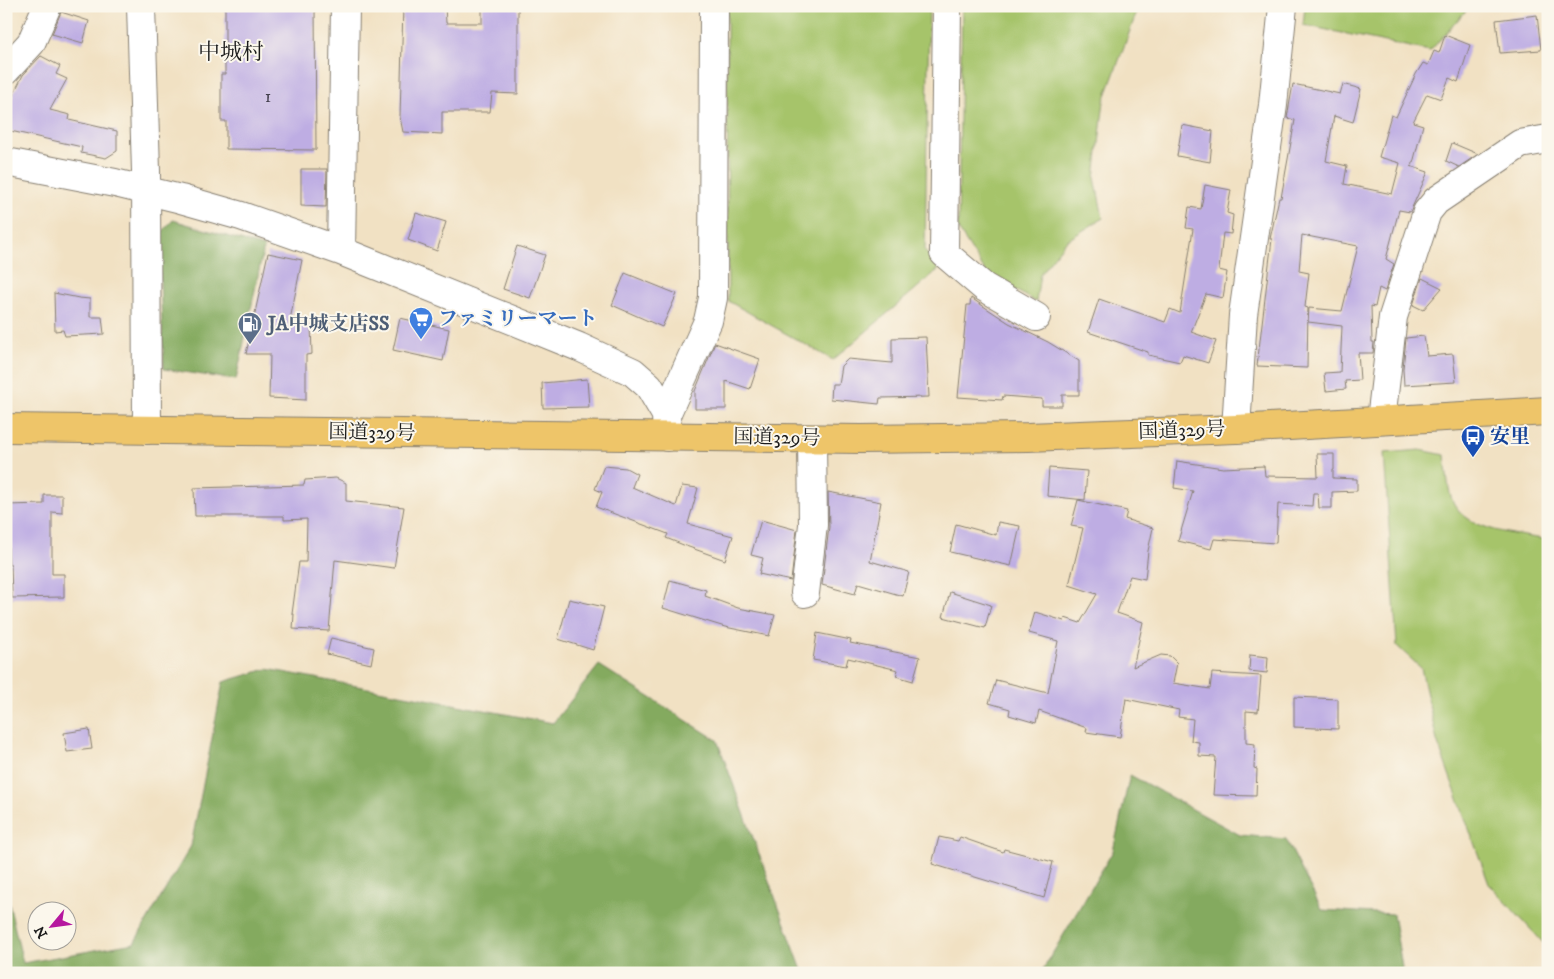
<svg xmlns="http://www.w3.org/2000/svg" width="1554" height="979" font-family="'IM FELL DW Pica','Noto Serif JP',serif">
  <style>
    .green { fill: #a6c46b; stroke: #617044 }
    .forest { fill: #84aa5f; stroke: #50633e }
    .building { fill: #beade3 }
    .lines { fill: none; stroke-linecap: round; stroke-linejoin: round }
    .minor-casing { stroke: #867e70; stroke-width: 30 }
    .highway-casing { stroke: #867e70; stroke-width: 30 }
    .minor { stroke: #fff; stroke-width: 28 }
    .highway { stroke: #eec569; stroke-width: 28 }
    .labels { text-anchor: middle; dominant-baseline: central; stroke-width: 4; stroke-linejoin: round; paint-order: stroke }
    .number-label { font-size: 18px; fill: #44404e }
    .shop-label { font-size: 20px; font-weight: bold; fill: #366cbe; stroke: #fbf7ec; text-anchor: start }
    .service-label { font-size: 20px; font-weight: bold; fill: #4e5e75; stroke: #fbf7ec; text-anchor: start }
    .street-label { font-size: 20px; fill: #1c1c1c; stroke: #fbf7ec }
    .transit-label { font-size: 20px; font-weight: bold; fill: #164399; stroke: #fbf7ec; text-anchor: start }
    .quarter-label { font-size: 22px; fill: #1c1c1c; stroke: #fbf7ec }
  </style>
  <rect width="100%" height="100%" fill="#fbf7ec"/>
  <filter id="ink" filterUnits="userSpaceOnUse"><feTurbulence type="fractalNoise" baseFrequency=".02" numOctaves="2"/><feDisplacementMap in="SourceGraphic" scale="10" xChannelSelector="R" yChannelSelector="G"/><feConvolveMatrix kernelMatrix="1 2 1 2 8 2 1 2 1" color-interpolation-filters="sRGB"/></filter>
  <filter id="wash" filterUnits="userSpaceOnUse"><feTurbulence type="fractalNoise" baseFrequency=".0096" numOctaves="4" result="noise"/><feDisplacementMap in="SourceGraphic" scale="20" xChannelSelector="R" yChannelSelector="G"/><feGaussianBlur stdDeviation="1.12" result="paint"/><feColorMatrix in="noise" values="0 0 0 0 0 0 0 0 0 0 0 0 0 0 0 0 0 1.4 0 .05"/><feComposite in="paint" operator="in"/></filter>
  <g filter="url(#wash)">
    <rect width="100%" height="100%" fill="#f1e1c3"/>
    <path class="green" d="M727 6H929L925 251 939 269 833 360 728 301Z
      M962 6H1139L1104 101 1095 178 1103 218 1066 241 1040 274 1036 302 986 273 958 229Z
      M1305 6H1470L1430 51 1303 25Z
      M1420 450 1445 455C1446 466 1448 493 1453 502 1468 532 1518 534 1548 540V948L1489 884 1437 741 1421 668 1397 646 1384 453Z"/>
    <path class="forest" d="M173 220 264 247 236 380 164 369 158 236Z
      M599 665 717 740 803 973H6V891L23 963 134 943 191 846 223 682 267 669 553 723Z
      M1130 775 1240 835 1286 839 1322 910 1393 914 1403 973H1041L1113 851Z"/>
    <g id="blocks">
      <path class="building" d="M225 6H315L316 150 226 149V121H221V74H225Z
        M403 6H445L446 23H482V6H518V94L492 93 490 112H442V134L403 132 400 117Z
        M61 12 89 21 83 43 52 34Z
        M1537 15 1541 50 1500 53 1496 20Z
        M1445 35 1470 45 1458 82 1449 78 1441 99 1427 94 1413 122 1423 125 1412 167 1410 166 1428 172 1410 212 1399 210 1386 259 1394 264 1385 291 1379 288 1375 307 1371 306 1372 342H1374L1373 353H1358L1360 380 1345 381 1346 389 1326 391 1324 373 1340 372 1342 326 1308 322 1309 308 1342 311 1358 246 1302 235 1299 271 1309 273 1305 307 1308 308 1307 368 1257 366 1272 239H1270L1279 198H1281L1295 120 1287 118 1293 84 1340 94 1343 84 1361 89 1353 122 1334 116 1326 161 1347 166 1344 184 1392 194 1400 163 1379 157 1391 115 1396 117 1416 74 1423 63 1428 65 1434 51 1439 53Z
        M41 56 60 66 56 74 67 79 50 110 70 115 69 120 117 131V151L106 158 81 153 82 147 6 130V109L23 75Z
        M1182 125 1213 131 1210 162 1177 156Z
        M1452 143 1478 154 1459 167 1446 161Z
        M301 169H327L326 207 301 206Z
        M1205 185 1231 190 1227 213 1233 215 1231 234 1223 233 1219 270 1227 272 1223 298 1206 294 1191 332 1216 341 1208 363 1183 355 1180 362 1148 355V352L1088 332 1099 299 1165 322 1170 309 1180 313 1193 229 1186 228 1189 207 1201 209Z
        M416 213 446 222 437 251 408 240Z
        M517 246 545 255 530 298 503 289Z
        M268 253 302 260 289 325H311L312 354 306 355V400L269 398 270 354H246Z
        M625 273 677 294 662 327 612 305Z
        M1422 278 1442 288 1423 310 1413 305Z
        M54 293 79 298 90 299V317H102L104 334 65 336 63 330 55 331Z
        M971 298 1009 323 1048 342 1079 361V395H1062V406H1042V399L1003 396 1002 400 958 397 967 305H970Z
        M400 318 449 329 443 361 393 350Z
        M1424 336 1427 356 1453 354 1456 382 1404 385 1403 369 1406 338Z
        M926 337 929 397 880 398 879 404 831 399 832 384H838L841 366 848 359 892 363V338Z
        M715 343 760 359 750 389 726 381V409H695V391Z
        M587 379 589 407 543 408 542 383Z
        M1317 454H1334V470H1333V478L1357 479V491L1332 492V508H1319L1318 493H1313L1312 506 1278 504 1276 543 1214 539 1211 549 1178 541 1193 491 1174 488 1177 461 1223 468 1264 466 1265 476 1318 477Z
        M604 466 626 468 637 474 632 487 676 506 682 486 698 488 688 524 733 536 725 560 686 546 666 538 668 534 596 507 602 492 595 489Z
        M1049 468 1087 471 1085 500 1047 496Z
        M336 478 346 483V501L404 507 394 568 335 560 329 631 293 629 294 614H292L299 562H306L307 519 284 520V516H195L194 488 304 485 305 480Z
        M828 492 881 502 870 561 909 572 903 596 858 583 855 594 822 585 829 527Z
        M44 495H62V513L52 512V574H64V597L12 598 11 565H9L6 505 44 504Z
        M1078 500 1127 511 1125 519 1153 528 1148 551 1145 579 1130 576 1117 613 1143 622 1133 667 1161 655 1170 656 1177 663 1173 683 1210 689 1212 673 1261 676 1258 712 1246 711V743L1255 744 1254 768 1257 769 1256 796 1213 795 1216 757 1199 756V742L1191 741 1193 719 1178 717 1179 710 1126 699 1120 737 1086 732 1087 728 1039 711 1036 723 1009 715 1010 709 989 703 996 680 1048 693 1058 641 1029 633 1035 612 1064 621 1065 618 1080 623 1097 594 1069 585 1083 528 1071 526Z
        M761 520 797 530 791 581 759 574 763 558 751 555Z
        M998 522 1020 526 1011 566 950 552 956 524 996 535Z
        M670 580 706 590 705 596 738 608 775 615 769 636 725 627 663 608Z
        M950 592 991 605 985 628 943 617Z
        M569 599 604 607 593 650 558 639Z
        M817 633 851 640 850 643 920 657 913 681 896 676 898 670 848 658 846 666 813 660Z
        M331 638 374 648 371 664 327 654Z
        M1250 655 1268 657 1267 673 1249 671Z
        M1294 697 1338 699V729L1294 727Z
        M89 729 92 749 67 752 64 733Z
        M939 837 958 841 960 837 1003 852 1004 849 1053 862 1044 898 932 864Z"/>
    </g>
  </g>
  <g filter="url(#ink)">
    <use href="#blocks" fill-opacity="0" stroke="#867e70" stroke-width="1"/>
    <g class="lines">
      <defs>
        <path id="minor" d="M141 6 146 171 147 430
          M947 6 944 253 984 287 1036 317
          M6 70 31 43 47 6
          M6 162 115 183 181 199 241 216 341 251 579 347 633 372 649 386 666 415 667 437
          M341 251 345 6
          M666 415 708 321 713 298 714 6
          M1381 420 1393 317 1427 212 1436 201 1520 144 1548 139
          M1236 429 1243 315 1273 105 1283 6
          M805 593 813 525 812 439"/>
        <path id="highway" d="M6 428 861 439 1028 437 1236 429 1548 411"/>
      </defs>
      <use href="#minor" class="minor-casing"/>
      <use href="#highway" class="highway-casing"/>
      <use href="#minor" class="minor"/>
      <use href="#highway" class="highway"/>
    </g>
  </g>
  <defs>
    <symbol id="supermarket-pin" viewBox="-11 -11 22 30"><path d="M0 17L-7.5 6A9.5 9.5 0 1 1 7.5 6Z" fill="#3f7fe0" stroke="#fbf7ec"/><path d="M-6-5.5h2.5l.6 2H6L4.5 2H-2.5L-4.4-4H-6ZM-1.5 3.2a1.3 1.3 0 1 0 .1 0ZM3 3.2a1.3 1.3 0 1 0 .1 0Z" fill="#fff"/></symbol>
    <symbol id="fuel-pin" viewBox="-11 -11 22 30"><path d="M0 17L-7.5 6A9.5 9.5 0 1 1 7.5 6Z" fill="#5c6f8a" stroke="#fbf7ec"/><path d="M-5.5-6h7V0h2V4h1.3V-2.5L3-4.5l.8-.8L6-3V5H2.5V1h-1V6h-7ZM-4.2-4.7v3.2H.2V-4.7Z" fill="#fff"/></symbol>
    <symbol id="bus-pin" viewBox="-11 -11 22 30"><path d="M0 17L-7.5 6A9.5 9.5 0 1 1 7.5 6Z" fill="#1a4fb4" stroke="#fbf7ec"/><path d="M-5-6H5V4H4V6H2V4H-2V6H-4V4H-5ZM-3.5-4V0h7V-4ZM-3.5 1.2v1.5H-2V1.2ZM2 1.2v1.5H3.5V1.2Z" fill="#fff"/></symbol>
  </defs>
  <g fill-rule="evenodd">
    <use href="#supermarket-pin" x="407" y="305" width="28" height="38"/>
    <use href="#fuel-pin" x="236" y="310" width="28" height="38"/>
    <use href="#bus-pin" x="1459" y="423" width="28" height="38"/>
  </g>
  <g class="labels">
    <g class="number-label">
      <text x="268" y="97">1</text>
    </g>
    <g class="shop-label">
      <text x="438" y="319">ファミリーマート</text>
    </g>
    <g class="service-label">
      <text x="268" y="324">JA中城支店SS</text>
    </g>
    <g class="street-label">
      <text transform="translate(1182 431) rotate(-2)">国道329号</text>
      <text transform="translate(372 433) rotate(1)">国道329号</text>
      <text transform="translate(777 438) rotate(1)">国道329号</text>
    </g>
    <g class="transit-label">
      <text x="1490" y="437">安里</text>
    </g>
    <g class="quarter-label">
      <text x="231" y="52">中城村</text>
    </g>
  </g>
  <rect width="1554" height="979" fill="none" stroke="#fbf7ec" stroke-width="25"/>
  <g transform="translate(52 926) rotate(241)"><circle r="24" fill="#fbf7ec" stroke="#a29f99"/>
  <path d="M0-4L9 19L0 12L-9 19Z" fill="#b5179e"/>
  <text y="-8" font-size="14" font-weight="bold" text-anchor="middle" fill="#1c1c1c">N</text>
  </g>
</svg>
